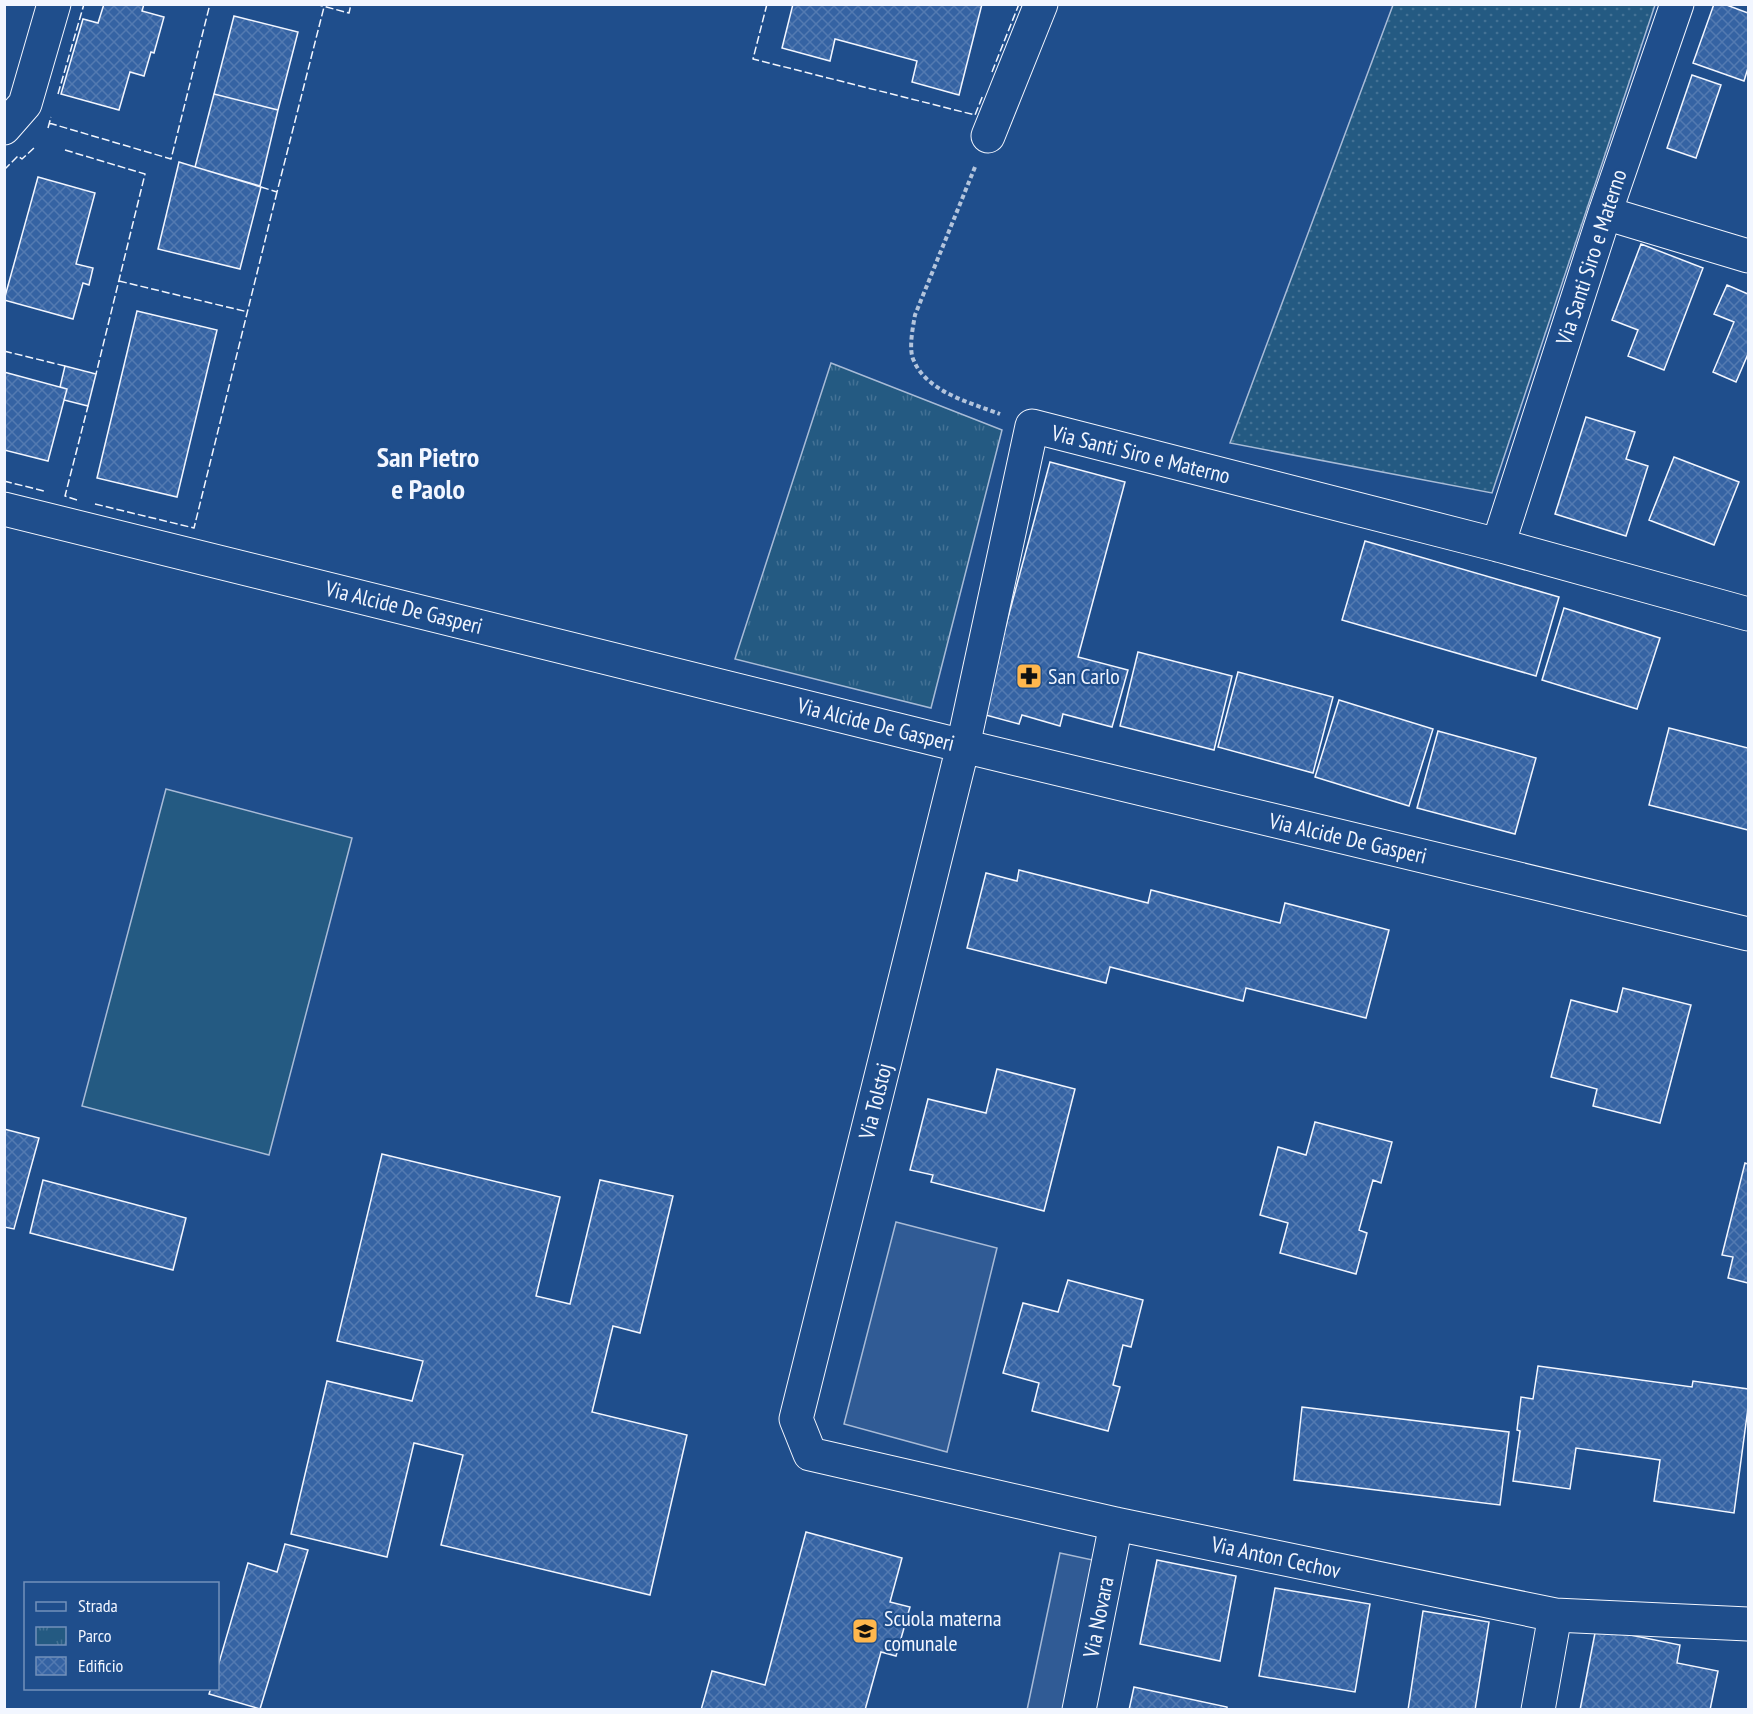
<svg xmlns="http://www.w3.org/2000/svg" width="1753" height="1714" font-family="'PT Sans Narrow',sans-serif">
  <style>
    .grass { fill: url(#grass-dots); stroke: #a8bbd7; stroke-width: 1.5 }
    .park { fill: url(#park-tufts); stroke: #a8bbd7; stroke-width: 1.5 }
    .pitch { fill: #245a82; stroke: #a8bbd7; stroke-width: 1.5 }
    .parking { fill: #305b95; stroke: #a8bbd7; stroke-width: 1.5 }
    .building { fill: url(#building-cross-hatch); stroke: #f2f6ff; stroke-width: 1.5 }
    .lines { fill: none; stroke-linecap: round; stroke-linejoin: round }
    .street-casing { stroke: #f2f6ff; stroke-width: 35 }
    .path { stroke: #b3c4dc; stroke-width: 4; stroke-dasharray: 4.5 3; stroke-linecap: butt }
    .street { stroke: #1f4e8c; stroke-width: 33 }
    .fence { stroke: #f2f6ff; stroke-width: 1.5; stroke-dasharray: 8 3; stroke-linecap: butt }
    .labels { text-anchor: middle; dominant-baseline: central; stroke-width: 4.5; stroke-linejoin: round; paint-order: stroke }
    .street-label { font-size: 22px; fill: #f2f6ff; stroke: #1f4e8c }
    .poi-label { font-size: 22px; fill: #f2f6ff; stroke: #1f4e8c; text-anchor: start }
    .district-label { font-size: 28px; font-weight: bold; fill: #f2f6ff; stroke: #1f4e8c }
  </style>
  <defs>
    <pattern id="grass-dots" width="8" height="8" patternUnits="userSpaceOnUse" patternTransform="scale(1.5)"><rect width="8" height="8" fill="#245a82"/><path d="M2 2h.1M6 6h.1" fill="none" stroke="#447295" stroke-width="1.8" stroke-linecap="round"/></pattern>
    <pattern id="park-tufts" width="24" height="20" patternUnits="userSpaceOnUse" patternTransform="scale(1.5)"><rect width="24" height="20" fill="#245a82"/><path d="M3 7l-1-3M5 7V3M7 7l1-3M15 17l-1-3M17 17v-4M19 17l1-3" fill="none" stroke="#447295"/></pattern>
    <pattern id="building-cross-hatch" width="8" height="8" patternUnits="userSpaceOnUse" patternTransform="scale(1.5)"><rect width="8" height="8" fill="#3563a3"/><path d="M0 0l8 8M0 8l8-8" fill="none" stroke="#537ab1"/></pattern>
  </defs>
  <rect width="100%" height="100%" fill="#1f4e8c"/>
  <path class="grass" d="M1393 5H1655L1492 493 1230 443Z"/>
  <path class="park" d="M831 363 1002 430 931 708 735 659Z"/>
  <path class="pitch" d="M166 789 352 838 269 1155 82 1106Z"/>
  <path class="parking" d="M896 1222 997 1248 947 1452 844 1424Z
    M1060 1553 1102 1562 1071 1709 1027 1710Z"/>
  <path class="building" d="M104 4H144L142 11 164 17 154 53 151 52 144 76 130 72 119 110 61 94 83 19 98 23Z
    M793 4H982L959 95 912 82 917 61 835 39 830 61 782 48Z
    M1714 4H1724L1748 13V68L1744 81 1693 63Z
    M234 16 298 32 278 110 214 94Z
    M1692 75 1721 85 1696 158 1667 148Z
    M214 94 278 110 260 186 195 167Z
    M179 162 261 187 240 269 158 249Z
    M38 177 95 193 76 264 93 268 89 285 83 283 73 319 4 300Z
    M1641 244 1703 268 1664 370 1628 356 1638 330 1612 320Z
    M1727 285 1748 294V354L1736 382 1713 372 1734 322 1714 314Z
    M137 311 217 330 177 497 97 478Z
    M65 366 96 374 88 406 64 400 67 389 60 387Z
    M4 372 67 389 48 461 4 450Z
    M1586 417 1635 432 1626 459 1648 466 1626 536 1555 514Z
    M1674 457 1739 482 1714 545 1649 520Z
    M1050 462 1125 482 1078 657 1128 670 1112 727 1063 714 1060 726 1022 715 1019 724 982 714Z
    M1365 541 1559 597 1536 676 1342 620Z
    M1564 608 1660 638 1637 709 1542 680Z
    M1138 652 1232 676 1214 750 1120 726Z
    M1238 672 1333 697 1313 773 1218 747Z
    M1339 700 1433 729 1409 806 1315 777Z
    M1669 728 1748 748V830L1649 805Z
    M1438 731 1536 758 1515 834 1417 808Z
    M1019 870 1148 903 1151 890 1280 923 1285 903 1389 930 1366 1018 1246 988 1243 1001 1110 967 1106 983 967 948 986 873 1017 881Z
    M1623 988 1691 1005 1660 1123 1593 1106 1597 1089 1551 1077 1571 1000 1617 1012Z
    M997 1069 1075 1089 1044 1211 931 1182 933 1175 910 1170 928 1099 986 1113Z
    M1315 1122 1392 1142 1381 1183 1373 1180 1359 1230 1367 1233 1356 1274 1280 1253 1288 1223 1260 1215 1278 1147 1306 1155Z
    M4 1129 39 1138 14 1229 4 1227Z
    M382 1154 560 1197 536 1296 570 1304 600 1180 673 1196 640 1333 613 1326 592 1412 687 1435 650 1595 441 1545 463 1455 414 1443 387 1557 291 1534 327 1381 412 1401 423 1361 337 1341Z
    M1745 1163 1748 1164V1283L1728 1278 1733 1257 1722 1255Z
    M43 1180 186 1218 173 1270 30 1233Z
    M1068 1280 1143 1300 1131 1347 1123 1345 1113 1385 1120 1387 1108 1431 1032 1411 1039 1383 1003 1373 1023 1303 1058 1312Z
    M1538 1366 1692 1387 1693 1381 1748 1389V1408L1734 1513 1654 1501 1660 1460 1576 1448 1570 1489 1513 1481 1520 1431 1517 1430 1521 1397 1533 1399Z
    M1302 1407 1509 1432 1500 1505 1294 1480Z
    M806 1532 902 1558 890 1602 910 1607 896 1656 881 1652 865 1710H701L712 1671 765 1685Z
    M285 1544 308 1550 260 1709 209 1694 211 1688H218V1666L248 1563 277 1572Z
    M1157 1560 1236 1576 1220 1661 1140 1644Z
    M1275 1588 1370 1604 1355 1692 1259 1676Z
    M1423 1611 1489 1622 1475 1710H1408Z
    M1596 1628 1680 1645 1677 1663 1718 1671 1710 1710H1580Z
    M1134 1687 1227 1707V1710H1129Z"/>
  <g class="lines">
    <defs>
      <path id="street" d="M4 128 25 104 54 4
        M988 136 1041 4
        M1605 213 1748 256
        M4 509 963 746 1748 934
        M1498 545 1605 213 1677 4
        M1748 614 1498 545 1032 426 963 746 796 1419 810 1454 1116 1524 1555 1615 1748 1624
        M1079 1710 1116 1524
        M1538 1710 1555 1615"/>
    </defs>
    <use href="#street" class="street-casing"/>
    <path class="path" d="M975 167 915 315C913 327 908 350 914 361 927 392 971 403 1000 414"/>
    <use href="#street" class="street"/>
    <path class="fence" d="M315 4 349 13 351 4
      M767 4 753 59 975 115 983 95
      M992 72 1019 4
      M58 94 84 4
      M49 123 171 159 210 4
      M48 128 51 117
      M65 150 145 174 96 374
      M4 170 18 156 22 159 35 147
      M261 187 277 192 324 7
      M119 281 248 312
      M4 351 65 366
      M4 481 44 491
      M77 500 65 496 88 406
      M95 504 194 528 277 192"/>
  </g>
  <defs>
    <symbol id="pharmacy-square" viewBox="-11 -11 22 22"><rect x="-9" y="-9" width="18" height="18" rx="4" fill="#ffb74d" stroke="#1f4e8c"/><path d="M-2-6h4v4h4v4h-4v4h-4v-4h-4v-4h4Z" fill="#111"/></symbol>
    <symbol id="school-square" viewBox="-11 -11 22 22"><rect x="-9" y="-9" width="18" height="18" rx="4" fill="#ffb74d" stroke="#1f4e8c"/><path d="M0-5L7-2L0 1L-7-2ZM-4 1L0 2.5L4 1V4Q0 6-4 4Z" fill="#111"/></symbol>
  </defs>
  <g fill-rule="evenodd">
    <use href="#pharmacy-square" x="1014" y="661" width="30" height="30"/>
    <use href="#school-square" x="850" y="1616" width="30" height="30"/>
  </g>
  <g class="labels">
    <g class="street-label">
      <text transform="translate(1591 257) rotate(-72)">Via Santi Siro e Materno</text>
      <text transform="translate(1141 454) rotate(14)">Via Santi Siro e Materno</text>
      <text transform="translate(404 607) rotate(14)">Via Alcide De Gasperi</text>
      <text transform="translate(876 724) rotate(14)">Via Alcide De Gasperi</text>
      <text transform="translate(1348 838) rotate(13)">Via Alcide De Gasperi</text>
      <text transform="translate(875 1101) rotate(-76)">Via Tolstoj</text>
      <text transform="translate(1276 1557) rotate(12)">Via Anton Cechov</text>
      <text transform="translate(1098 1617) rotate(-79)">Via Novara</text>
    </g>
    <g class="poi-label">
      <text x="1048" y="676">San Carlo</text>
      <text x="884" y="1618">Scuola materna<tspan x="884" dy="25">comunale</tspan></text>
    </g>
    <g class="district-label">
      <text x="428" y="456">San Pietro<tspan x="428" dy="32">e Paolo</tspan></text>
    </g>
  </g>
  <rect width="1753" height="1714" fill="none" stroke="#f2f6ff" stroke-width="12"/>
  <rect x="24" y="1582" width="195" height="108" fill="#1f4e8c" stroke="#7391ba" stroke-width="1.5"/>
  <rect x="36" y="1602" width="30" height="9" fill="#1f4e8c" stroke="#7391ba" stroke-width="1.5"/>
  <text x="78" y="1612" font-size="18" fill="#f2f6ff">Strada</text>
  <rect x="36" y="1627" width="30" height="18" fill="url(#park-tufts)" stroke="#7391ba" stroke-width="1.5"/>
  <text x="78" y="1642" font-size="18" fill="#f2f6ff">Parco</text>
  <rect x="36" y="1657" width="30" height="18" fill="url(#building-cross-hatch)" stroke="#7391ba" stroke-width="1.5"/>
  <text x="78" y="1672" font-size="18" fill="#f2f6ff">Edificio</text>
</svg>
